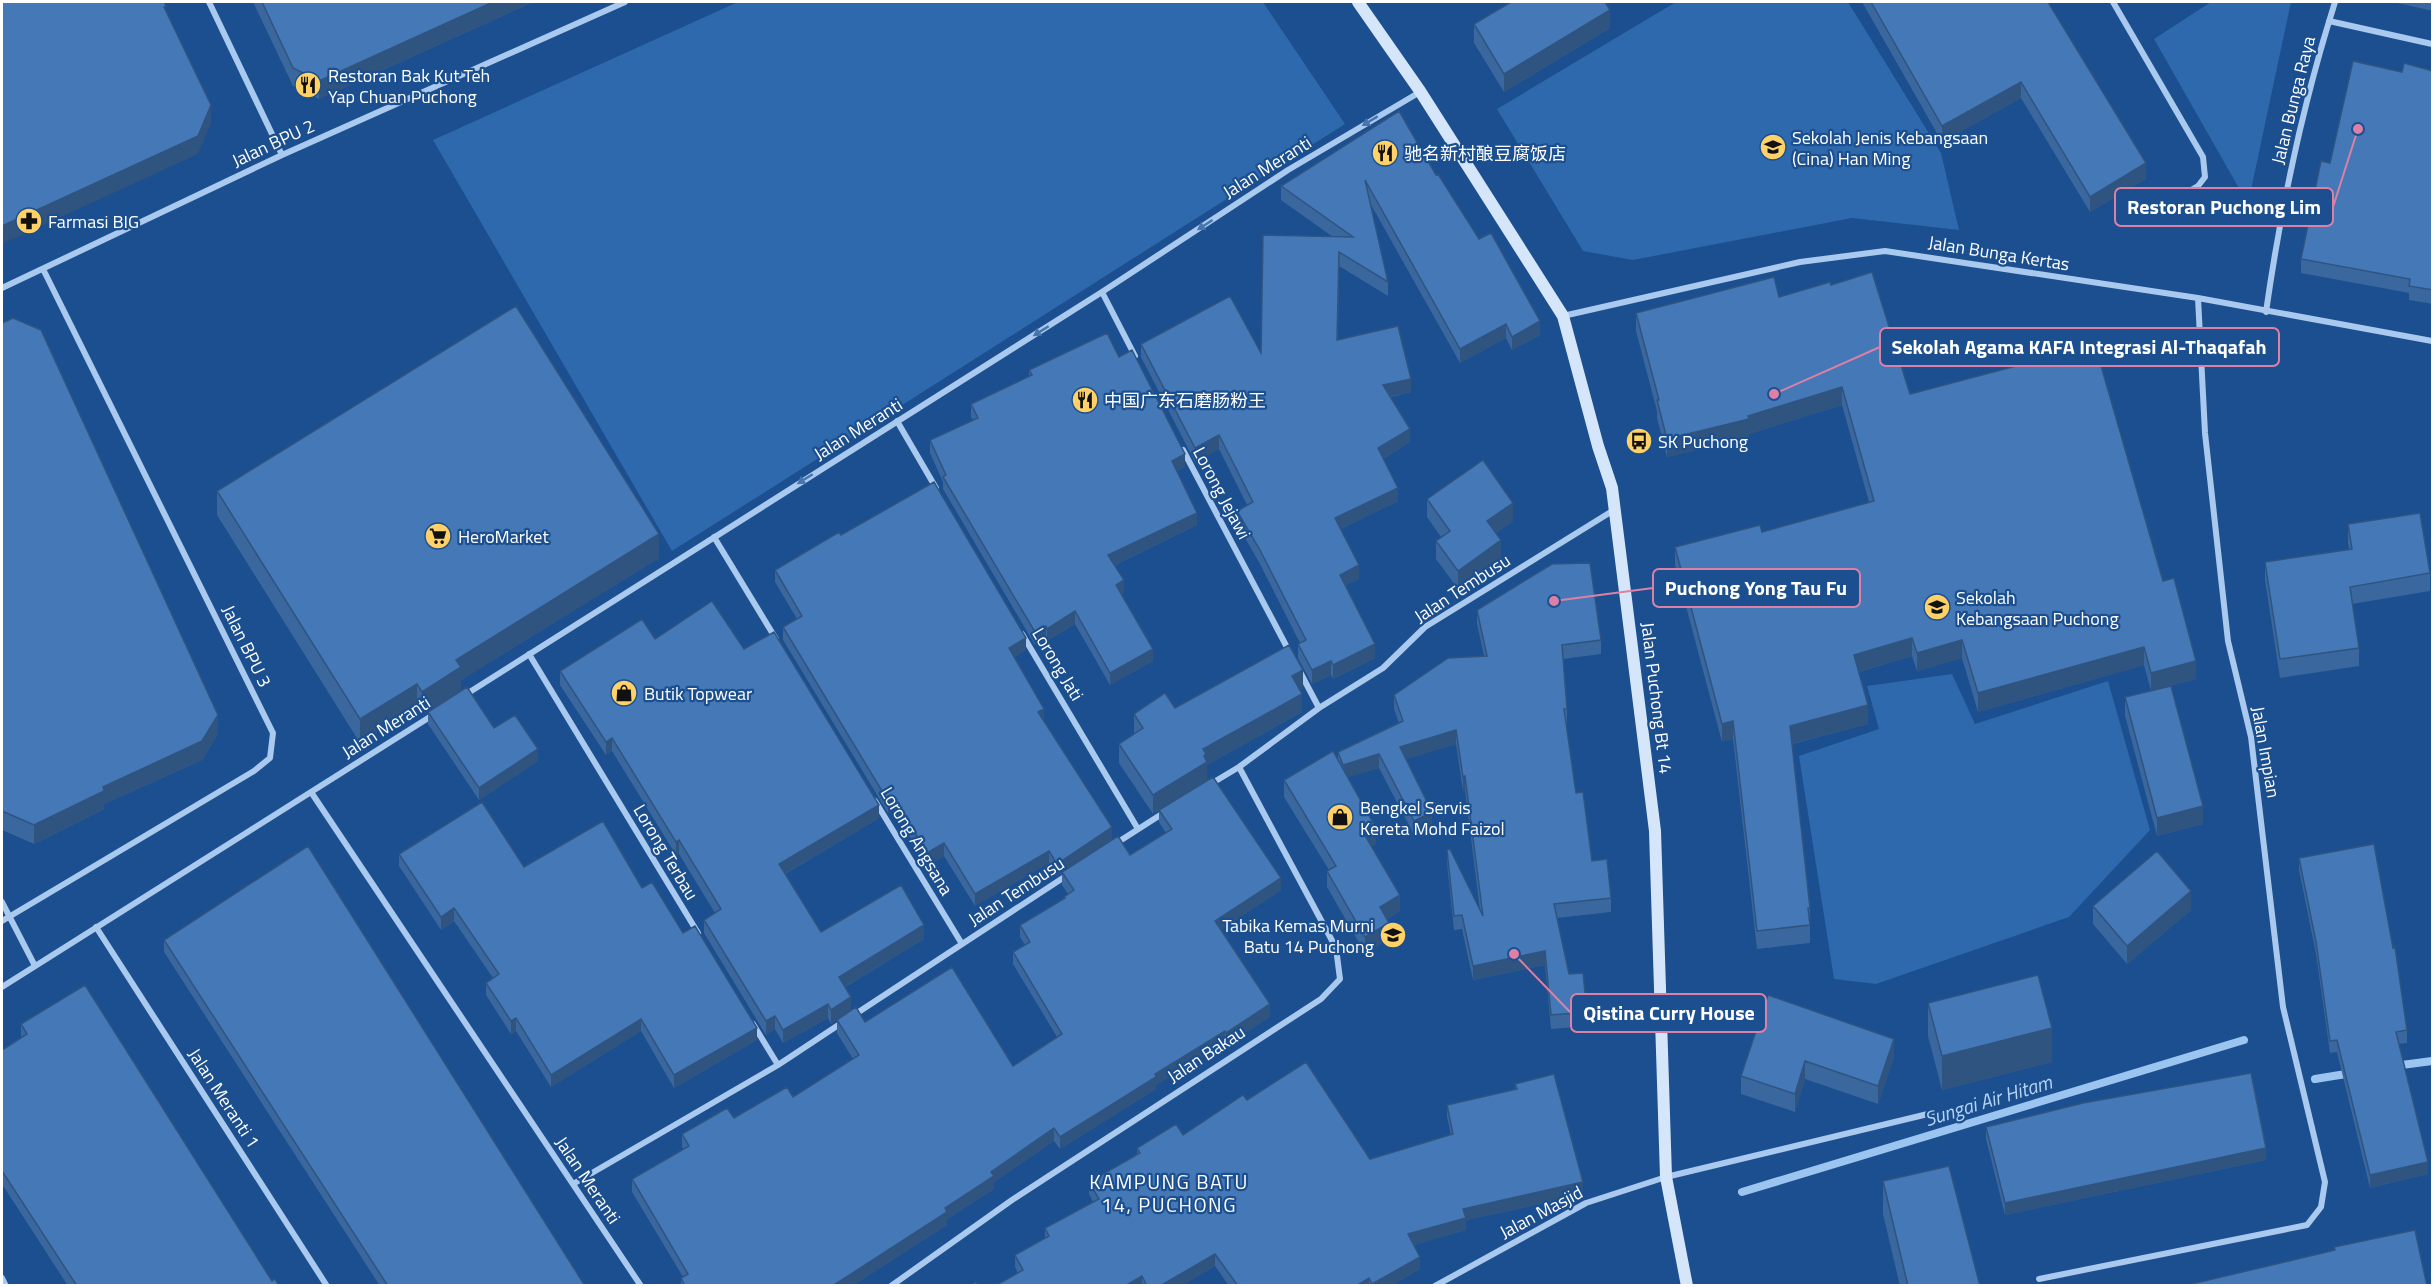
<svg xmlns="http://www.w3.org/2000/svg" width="2434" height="1287" font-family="'Titillium Web','Noto Sans SC',sans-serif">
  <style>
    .green { fill: #2e69ad }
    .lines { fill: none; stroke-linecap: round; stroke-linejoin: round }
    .stream { stroke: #9cc4f0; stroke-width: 8 }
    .street { stroke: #a9c9ee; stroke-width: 6 }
    .secondary { stroke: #d6e6fa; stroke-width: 12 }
    .wall { fill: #3a679d }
    .shaded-wall { fill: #305480 }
    .building { fill: #4478b7; stroke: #305480; stroke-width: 1.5 }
    .oneway { fill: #4674ac }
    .labels { text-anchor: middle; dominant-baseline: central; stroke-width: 4.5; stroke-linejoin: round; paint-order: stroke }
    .poi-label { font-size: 18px; fill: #fff; stroke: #1b4f8f; text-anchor: start }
    .street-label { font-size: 18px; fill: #fff; stroke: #1b4f8f }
    .water-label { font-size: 20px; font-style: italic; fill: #b5d3f5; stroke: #1b4f8f }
    .neighbourhood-label { font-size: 20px; letter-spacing: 1.5px; fill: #fff; stroke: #1b4f8f }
    .leader { fill: none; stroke: #dd80a5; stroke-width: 2 }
    .callout-dot { fill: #dd80a5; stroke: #1b4f8f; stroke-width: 2 }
    .callout { fill: #1b4f8f; stroke: #dd80a5; stroke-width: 2 }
    .callout-label { font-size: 20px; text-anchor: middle; font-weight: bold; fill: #fff }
  </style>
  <rect width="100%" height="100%" fill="#1b4f8f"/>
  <path class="green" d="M738 2H1263L1345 124 672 551 433 140Z
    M1676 2H1848L1941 153 1959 230 1852 218 1633 260 1583 251 1497 109Z
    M2211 2H2291L2248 204 2154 39Z
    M1952 674 1975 724 2108 681 2150 830 2069 917 1876 984 1834 979 1799 756 1879 729 1867 686Z"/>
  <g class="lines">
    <path class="stream" d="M2394 1066 2432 1061
      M2315 1079 2352 1073
      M1742 1192 2244 1040"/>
    <path class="street" d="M209 2 282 155
      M2113 2 2203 157 2205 177 2198 186 2142 219
      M2329 21 2432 44
      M2 288 282 155 625 2
      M1102 292 1135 356
      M2266 312C2281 207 2303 103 2335 2
      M1563 316 1800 262 1885 251 2198 298 2432 341
      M897 421 936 488
      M1183 450 1290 653
      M714 537 776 639
      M1022 634 1138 829
      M529 654 698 933
      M1299 670 1319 708
      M465 695 1102 292 1288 170 1420 92
      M1209 785 1239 767 1319 708 1383 668 1425 627 1614 510
      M311 792 641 1286
      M875 801 962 944
      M1115 844 1165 812
      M2 902 35 966
      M2 921 254 771 270 758 273 733 43 269
      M96 927 327 1286
      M2 987 433 715
      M854 1015 1069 874
      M753 1024 778 1065
      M573 1184 778 1065 843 1022
      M2 1278 6 1286
      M2039 1279 2307 1225 2321 1207 2325 1182 2283 1007 2251 737 2228 641 2205 433 2198 298
      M891 1286 1012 1200 1321 999 1340 979 1336 948 1239 767
      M1435 1286 1586 1203 1666 1177 1932 1113"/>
    <path class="secondary" d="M1358 2 1420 91 1563 316 1598 446 1612 488 1655 831 1666 1177 1687 1286"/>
  </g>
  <path class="wall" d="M253 2H533L319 99 293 86Z
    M1511 2H1611L1606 4 1610 28 1504 92 1474 43V24Z
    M1862 2H2048L2146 179 2090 212 2021 98 1942 142Z
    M2393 2H2433V11Z
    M2433 71V304L2409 300V293L2301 273V259L2330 163 2402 72Z
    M1436 175 1540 335 1512 350 1506 338 1460 363 1370 203 1388 282V296L1339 266 1338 339 1411 392 1391 397 1410 442 1383 459 1398 501 1341 529 1359 579 1345 585 1375 658 1333 679 1331 675 1312 684 1298 658V644L1300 643 1260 564 1237 524V511L1247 505 1219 449 1195 462 1141 357V344L1261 353 1333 237 1281 200V186Z
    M1831 285 1910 394 2163 581 2196 679 2161 688 2203 824 2157 836 2125 716V697L2151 691 2144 665 1978 712 1962 658 1917 671 1912 656 1859 672 1868 724 1792 744 1810 908V943L1757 949 1733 739 1722 742 1675 565V547L1762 532 1869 502 1842 405 1749 434V437L1667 457 1657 418V411L1636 331V313L1779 297Z
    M2 323 218 734 202 760 104 804V809L34 844 2 830Z
    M1119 357 1185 467 1177 471 1197 525 1115 565 1124 592 1122 594 1153 661 1110 685 1075 624 1047 641 1046 639 1035 645 943 489V482L930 453V440L973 420 971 417V404L1029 376V370Z
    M217 491 659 558 461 680 422 715 417 707 360 743 217 515Z
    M1427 499 1513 521 1496 533 1501 558 1458 589 1436 559V541L1441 537 1427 517Z
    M2348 524 2430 573V591L2352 604 2359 648V666L2280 678 2265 580V562L2349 549 2348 543Z
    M841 535 1026 650 1014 657 1044 721 1112 839 1057 876 1049 863 975 906 944 856 927 866 894 810 888 813 783 640V627L797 619 775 582V570Z
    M1477 610 1601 640V654L1563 659 1567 709V723H1566L1576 793 1592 861 1611 898V912L1557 918 1569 974 1587 1012V1026L1551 1029 1545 965 1473 980 1462 929 1454 930 1447 864V850L1480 911 1465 790 1463 791 1456 744 1406 759 1432 826 1414 835 1379 768 1348 777 1376 844 1371 846 1400 911 1387 919 1389 939 1365 953 1327 887V871L1329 870 1284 797V780L1338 759V752L1399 723 1394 709V695L1484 656 1477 624Z
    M655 639 744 649 879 818 785 874 821 932 924 939 845 987 851 1011 831 1024 828 1018 783 1043 775 1029 766 1035 704 933V920L715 913 679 854 676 855 612 751 606 755 560 685V671Z
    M1303 689 1300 690 1302 712 1207 765V780L1281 890 1220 930 1270 1017 1226 1045 1225 1043 1156 1085V1089L1060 1149 1054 1141 994 1182V1189L947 1219V1225L852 1286H681V1278L683 1277 632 1192V1179L684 1150 682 1147V1134L734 1118 793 1097 853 1059 837 1033V1020L865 1022 1013 1066 1057 1037 1013 964V952L1025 945 1020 937V925L1064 899V897L1068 894 1062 885V872L1130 855 1166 833 1159 822V810L1153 814 1119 763V744L1135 734 1134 732V714Z
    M428 712 494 728 538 761 479 800 428 724Z
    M399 854 524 867 642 888 683 933 757 1040 674 1088 641 1031 551 1087 516 1031 511 1034 486 995V983L493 978 454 921 441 930 399 866Z
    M2299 858 2407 1030V1043L2399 1044 2428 1174 2370 1188 2337 1052 2330 1053 2316 954 2299 870Z
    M2093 906 2191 910 2127 964 2093 924Z
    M164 940 585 1286H380L164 952Z
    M1768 995 1894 1057 1878 1104 1805 1079 1795 1112 1741 1094V1076Z
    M1928 1003 2052 1062 1942 1090 1928 1036Z
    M21 1024 272 1281 279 1286H68L2 1184V1050L21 1037Z
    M1515 1084 1583 1195 1466 1220V1230L1414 1245 1420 1269 1391 1286H1229L1215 1266 1181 1286H995L1018 1273 1015 1267V1255L1045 1238V1228L1093 1202 1089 1194V1182L1137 1154V1148L1183 1135 1247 1100 1370 1159 1451 1135 1447 1117V1105L1515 1089Z
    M1986 1127 2266 1160 2005 1215 1986 1139Z
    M1883 1181 1980 1286H1900L1883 1214Z"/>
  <path class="shaded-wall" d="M493 2H533L319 99V81Z
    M1610 10V28L1504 92V74Z
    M2021 82V98L1942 142V126Z
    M211 105V123L198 154 2 244V226Z
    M2146 163V179L2090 212V197Z
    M1540 321V335L1512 350V337Z
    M1506 324V338L1460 363V349Z
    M1411 379V392L1383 398V385Z
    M1842 387V405L1749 434V437L1667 457V439L1748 416Z
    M1410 429V442L1378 462V448Z
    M1219 435V449L1195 462V448Z
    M1185 454V467L1172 473V461Z
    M1398 488V501L1335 532V518Z
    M1513 503V521L1487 539V521Z
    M1197 513V525L1108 568V555Z
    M659 534V558L461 680V691L422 715V692L456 660Z
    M1501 540V558L1458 589V571Z
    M1359 565V579L1340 588V575Z
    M1124 580V592L1116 597V585Z
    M1075 611V624L1047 641V629Z
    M1046 626V639L1035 645V632Z
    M1026 638V650L1009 660V648Z
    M1912 638V656L1854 673V655Z
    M1962 640V658L1917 671V653Z
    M1375 644V658L1333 679V665Z
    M2144 647V665L1978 712V693Z
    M1153 649V661L1110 685V673Z
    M1331 661V675L1312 684V670Z
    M2196 661V679L2151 691V673Z
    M1303 670V689L1292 694V676Z
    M417 684V707L360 743V719Z
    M1302 694V712L1207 765V780L1153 814V795L1203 749Z
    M1868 705V724L1790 744V726Z
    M1044 709V721L1038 712Z
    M218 715V734L202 760 104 804V809L34 844V825L103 787Z
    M1733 721V739L1722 742V724Z
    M1456 730V744L1400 761V747Z
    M612 738V751L606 755V742Z
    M538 749V761L479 800V788Z
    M1379 754V768L1343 779V765Z
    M1465 776V790L1463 791V777Z
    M894 797V810L888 813V801Z
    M879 805V818L779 877V864Z
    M2203 806V824L2157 836V818Z
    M1432 812V826L1414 835V821Z
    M1112 827V839L1057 876V864Z
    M1376 828V844L1363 848V832Z
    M679 840V854L676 855V842Z
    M944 843V856L927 866V853Z
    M1049 851V863L975 906V894Z
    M1281 878V890L1215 934V921Z
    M2191 891V910L2127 964V946Z
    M1400 895V911L1380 923V907Z
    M454 908V921L441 930V917Z
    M1389 923V939L1365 953V937Z
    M924 925V939L839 990V977Z
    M1545 951V965L1473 980V966Z
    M851 997V1011L831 1024V1010Z
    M828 1004V1018L783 1043V1030Z
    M1270 1004V1017L1226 1045V1033Z
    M775 1016V1029L766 1035V1021Z
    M516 1018V1031L511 1034V1021Z
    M641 1019V1031L551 1087V1075Z
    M757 1028V1040L674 1088V1075Z
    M2052 1028V1062L1942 1090V1056Z
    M1225 1031V1043L1156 1085V1089L1060 1149V1137L1155 1074Z
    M1894 1039V1057L1878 1104V1086Z
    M1805 1061V1079L1795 1112V1094Z
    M1054 1128V1141L994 1182V1189L947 1219V1225L852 1286H834L945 1208 991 1172Z
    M2266 1148V1160L2005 1215V1203Z
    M2428 1162V1174L2370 1188V1175Z
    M1583 1182V1195L1466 1220V1230L1408 1247V1234L1463 1209Z
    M1215 1254V1266L1181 1286H1160Z
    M1420 1257V1269L1391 1286H1372V1284Z
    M1142 1276V1286H1125Z
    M1369 1278V1286H1356Z"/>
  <path class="building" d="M2 2H164L166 6 164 7 211 105 198 136 2 226Z
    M262 2H493L319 81 293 68Z
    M1511 2H1605L1610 10 1504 74 1474 24Z
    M1871 2H2048L2146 163 2090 197 2021 82 1942 126Z
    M2353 61 2402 72 2404 63 2433 71V290L2409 286 2410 279 2301 259 2321 161 2330 163Z
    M1399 111 1436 175 1438 174 1479 239 1491 233 1540 321 1512 337 1506 324 1460 349 1365 180 1388 282 1339 252 1337 340 1398 326 1411 379 1383 385 1410 429 1378 448 1398 488 1335 518 1359 565 1340 575 1375 644 1333 665 1331 661 1312 670 1298 644 1306 640 1260 550 1237 511 1253 502 1219 435 1195 448 1141 344 1230 296 1261 353 1263 235 1353 237 1281 186Z
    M1872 272 1910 394 2095 345 2163 581 2174 578 2196 661 2151 673 2144 647 1978 693 1962 640 1917 653 1912 638 1854 655 1868 705 1790 726 1810 908H1808L1810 925 1757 931 1733 721 1722 724 1675 547 1760 525 1762 532 1874 501 1842 387 1748 416 1749 419 1667 439 1657 400H1659L1636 313 1774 277 1779 297 1830 282 1831 285Z
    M516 306 659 534 456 660 461 667 422 692 417 684 360 719 217 491Z
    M13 318 41 330 218 715 202 741 103 787 104 791 34 825 2 811V323Z
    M1107 333 1119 357 1132 350 1185 454 1172 461 1197 513 1108 555 1124 580 1116 585 1153 649 1110 673 1075 611 1047 629 1046 626 1035 632 943 477 946 475 930 440 978 418 971 404 1032 375 1029 370Z
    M1483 460 1513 503 1487 521 1501 540 1458 571 1436 541 1450 531 1427 499Z
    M934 482 1026 638 1009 648 1044 709 1038 712 1112 827 1057 864 1049 851 975 894 944 843 927 853 894 797 888 801 783 627 802 616 775 570 839 532 841 535Z
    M2420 513 2430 573 2350 587 2359 648 2280 659 2265 562 2352 549 2348 524Z
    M1590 563 1601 640 1562 645 1567 709H1564L1576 793 1583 792 1592 861 1607 859 1611 898 1554 904 1569 974 1583 973 1587 1012 1551 1015 1545 951 1473 966 1462 915 1454 916 1447 850 1450 849 1483 916 1465 776 1463 777 1456 730 1400 747 1432 812 1414 821 1379 754 1343 765 1338 752 1403 721 1394 695 1448 658 1487 656 1477 610 1552 564Z
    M712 601 744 649 774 632 879 805 779 864 821 932 901 885 924 925 839 977 851 997 831 1010 828 1004 783 1030 775 1016 766 1021 704 920 721 909 679 840 676 842 612 738 606 742 560 671 642 619 655 639Z
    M1289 645 1303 670 1292 676 1302 694 1203 749 1206 754 1204 756 1207 762 1153 795 1119 744 1143 728 1134 714 1165 693 1175 708Z
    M2171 686 2203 806 2157 818 2125 697Z
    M467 687 494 728 515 715 538 749 479 788 428 712Z
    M1333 751 1376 828 1363 832 1400 895 1380 907 1389 923 1365 937 1327 871 1336 866 1284 780Z
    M1213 777 1281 878 1215 921 1270 1004 1226 1033 1225 1031 1155 1074 1156 1077 1060 1137 1054 1128 991 1172 994 1176 945 1208 947 1212 834 1285V1286H685L681 1278 688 1274 632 1179 689 1146 682 1134 727 1108 734 1118 787 1087 793 1097 859 1055 837 1020 856 1007 865 1022 952 967 1013 1066 1062 1034 1013 952 1030 942 1020 925 1065 898 1064 897 1074 890 1062 872 1118 836 1130 855 1172 829 1159 810Z
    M482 802 524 867 603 821 642 888 652 882 683 933 695 926 757 1028 674 1075 641 1019 551 1075 516 1018 511 1021 486 983 499 974 454 908 441 917 399 854Z
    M2374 844 2393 948 2395 947 2407 1030 2396 1032 2428 1162 2370 1175 2337 1040 2330 1041 2316 942 2299 858Z
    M308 846 585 1286H388L164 940Z
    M2157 851 2191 891 2127 946 2093 906Z
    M2038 975 2052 1028 1942 1056 1928 1003Z
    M85 985 272 1281 275 1279 279 1286H77L2 1171V1050L27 1034 21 1024Z
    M1768 995 1894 1039 1878 1086 1805 1061 1795 1094 1741 1076Z
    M1306 1062 1370 1159 1453 1134 1447 1105 1517 1089 1515 1084 1554 1074 1583 1182 1463 1209 1466 1218 1408 1234 1420 1257 1372 1284 1369 1278 1356 1286H1238L1215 1254 1160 1286H1147L1142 1276 1125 1286H995L1023 1270 1015 1255 1049 1236 1045 1228 1099 1199 1089 1182 1140 1153 1137 1148 1176 1124 1183 1135 1243 1095 1247 1100Z
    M2251 1073 2266 1148 2005 1203 1986 1127 2083 1103Z
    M1949 1166 1980 1286H1908L1883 1181Z
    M2415 1230 2427 1286H2183L2335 1250 2334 1247Z
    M976 1282 978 1286H970Z"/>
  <defs><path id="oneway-solid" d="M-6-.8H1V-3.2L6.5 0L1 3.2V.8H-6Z" transform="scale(1.5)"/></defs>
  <g class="oneway">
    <use href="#oneway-solid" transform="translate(1370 121) rotate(149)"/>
    <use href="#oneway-solid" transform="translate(1205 225) rotate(147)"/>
    <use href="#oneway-solid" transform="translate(1041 331) rotate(148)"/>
    <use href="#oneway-solid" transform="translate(805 479) rotate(148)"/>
  </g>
  <defs>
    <symbol id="restaurant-disc" viewBox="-11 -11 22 22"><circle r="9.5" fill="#ffd166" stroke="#1b4f8f"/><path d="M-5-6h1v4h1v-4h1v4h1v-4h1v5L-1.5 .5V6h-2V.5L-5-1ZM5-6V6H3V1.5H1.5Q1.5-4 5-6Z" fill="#111"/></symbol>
    <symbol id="school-disc" viewBox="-11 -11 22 22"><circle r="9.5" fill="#ffd166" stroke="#1b4f8f"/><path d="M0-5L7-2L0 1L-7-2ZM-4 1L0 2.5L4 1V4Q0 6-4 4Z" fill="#111"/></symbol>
    <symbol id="pharmacy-disc" viewBox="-11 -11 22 22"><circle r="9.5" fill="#ffd166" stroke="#1b4f8f"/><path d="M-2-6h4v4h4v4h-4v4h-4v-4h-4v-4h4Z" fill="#111"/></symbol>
    <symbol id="bus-disc" viewBox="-11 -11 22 22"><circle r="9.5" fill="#ffd166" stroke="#1b4f8f"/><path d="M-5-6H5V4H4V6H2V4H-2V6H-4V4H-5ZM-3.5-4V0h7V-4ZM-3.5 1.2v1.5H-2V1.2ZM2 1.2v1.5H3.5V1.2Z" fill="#111"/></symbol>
    <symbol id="supermarket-disc" viewBox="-11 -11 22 22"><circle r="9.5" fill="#ffd166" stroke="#1b4f8f"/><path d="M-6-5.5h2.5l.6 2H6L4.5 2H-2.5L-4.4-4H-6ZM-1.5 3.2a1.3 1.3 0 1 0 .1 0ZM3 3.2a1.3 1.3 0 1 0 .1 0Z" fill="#111"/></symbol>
    <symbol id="shop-disc" viewBox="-11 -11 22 22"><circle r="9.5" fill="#ffd166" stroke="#1b4f8f"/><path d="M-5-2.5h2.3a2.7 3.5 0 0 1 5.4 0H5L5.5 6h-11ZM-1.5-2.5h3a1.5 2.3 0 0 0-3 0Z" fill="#111"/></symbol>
  </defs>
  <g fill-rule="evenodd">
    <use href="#restaurant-disc" x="293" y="70" width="30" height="30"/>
    <use href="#school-disc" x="1758" y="132" width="30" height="30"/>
    <use href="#restaurant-disc" x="1370" y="138" width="30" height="30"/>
    <use href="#pharmacy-disc" x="14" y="206" width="30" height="30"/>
    <use href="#restaurant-disc" x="1070" y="385" width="30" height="30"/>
    <use href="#bus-disc" x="1624" y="426" width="30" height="30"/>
    <use href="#supermarket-disc" x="423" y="521" width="30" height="30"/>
    <use href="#school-disc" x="1922" y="592" width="30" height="30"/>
    <use href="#shop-disc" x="609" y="678" width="30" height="30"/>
    <use href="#shop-disc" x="1325" y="802" width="30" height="30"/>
    <use href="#school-disc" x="1378" y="920" width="30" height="30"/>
  </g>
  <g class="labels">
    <g class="poi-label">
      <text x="328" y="75">Restoran Bak Kut Teh<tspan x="328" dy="21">Yap Chuan Puchong</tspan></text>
      <text x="1792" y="137">Sekolah Jenis Kebangsaan<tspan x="1792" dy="21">(Cina) Han Ming</tspan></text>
      <text x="1404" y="153">驰名新村酿豆腐饭店</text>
      <text x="48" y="221">Farmasi BIG</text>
      <text x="1104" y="400">中国广东石磨肠粉王</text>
      <text x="1658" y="441">SK Puchong</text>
      <text x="458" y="536">HeroMarket</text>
      <text x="1956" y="597">Sekolah<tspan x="1956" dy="21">Kebangsaan Puchong</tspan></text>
      <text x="644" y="693">Butik Topwear</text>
      <text x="1360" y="807">Bengkel Servis<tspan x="1360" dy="21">Kereta Mohd Faizol</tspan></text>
      <text x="1374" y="925" text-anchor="end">Tabika Kemas Murni<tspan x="1374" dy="21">Batu 14 Puchong</tspan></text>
    </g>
    <g class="street-label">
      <text transform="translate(2293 100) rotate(-76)">Jalan Bunga Raya</text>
      <text transform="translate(273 143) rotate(-25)">Jalan BPU 2</text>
      <text transform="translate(1267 167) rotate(-32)">Jalan Meranti</text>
      <text transform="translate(1999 253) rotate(9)">Jalan Bunga Kertas</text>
      <text transform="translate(858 429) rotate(-32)">Jalan Meranti</text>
      <text transform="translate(1222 493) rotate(62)">Lorong Jejawi</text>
      <text transform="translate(1462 588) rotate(-33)">Jalan Tembusu</text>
      <text transform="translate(247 646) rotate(64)">Jalan BPU 3</text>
      <text transform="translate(1058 664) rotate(59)">Lorong Jati</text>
      <text transform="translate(1657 698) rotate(83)">Jalan Puchong Bt 14</text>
      <text transform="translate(386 727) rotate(-32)">Jalan Meranti</text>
      <text transform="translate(2266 752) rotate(80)">Jalan Impian</text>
      <text transform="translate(917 841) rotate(59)">Lorong Angsana</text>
      <text transform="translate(666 852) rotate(59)">Lorong Terbau</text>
      <text transform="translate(1016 891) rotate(-33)">Jalan Tembusu</text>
      <text transform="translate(1206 1054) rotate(-33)">Jalan Bakau</text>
      <text transform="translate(224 1098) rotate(57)">Jalan Meranti 1</text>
      <text transform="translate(588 1180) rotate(56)">Jalan Meranti</text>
      <text transform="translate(1541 1212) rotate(-28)">Jalan Masjid</text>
    </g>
    <g class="water-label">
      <text transform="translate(1988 1100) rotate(-17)">Sungai Air Hitam</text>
    </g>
    <g class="neighbourhood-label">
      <text x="1169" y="1181">KAMPUNG BATU<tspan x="1169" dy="23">14, PUCHONG</tspan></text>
    </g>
  </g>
  <path class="leader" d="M2358 129L2333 207M1774 394L1880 347M1554 601L1653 588M1514 954L1571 1013"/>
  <g class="callout-dot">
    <circle cx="2358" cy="129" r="6"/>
    <circle cx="1774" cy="394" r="6"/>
    <circle cx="1554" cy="601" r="6"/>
    <circle cx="1514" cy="954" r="6"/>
  </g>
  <g class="callout">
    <rect x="2115" y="188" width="218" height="38" rx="6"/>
    <rect x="1880" y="328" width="399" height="38" rx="6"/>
    <rect x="1653" y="569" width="207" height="38" rx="6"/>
    <rect x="1571" y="994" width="195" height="38" rx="6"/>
  </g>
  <g class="callout-label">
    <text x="2224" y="214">Restoran Puchong Lim</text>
    <text x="2079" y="354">Sekolah Agama KAFA Integrasi Al-Thaqafah</text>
    <text x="1756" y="595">Puchong Yong Tau Fu</text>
    <text x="1669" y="1020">Qistina Curry House</text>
  </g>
  <rect width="2434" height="1287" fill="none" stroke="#ffffff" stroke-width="6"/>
</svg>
